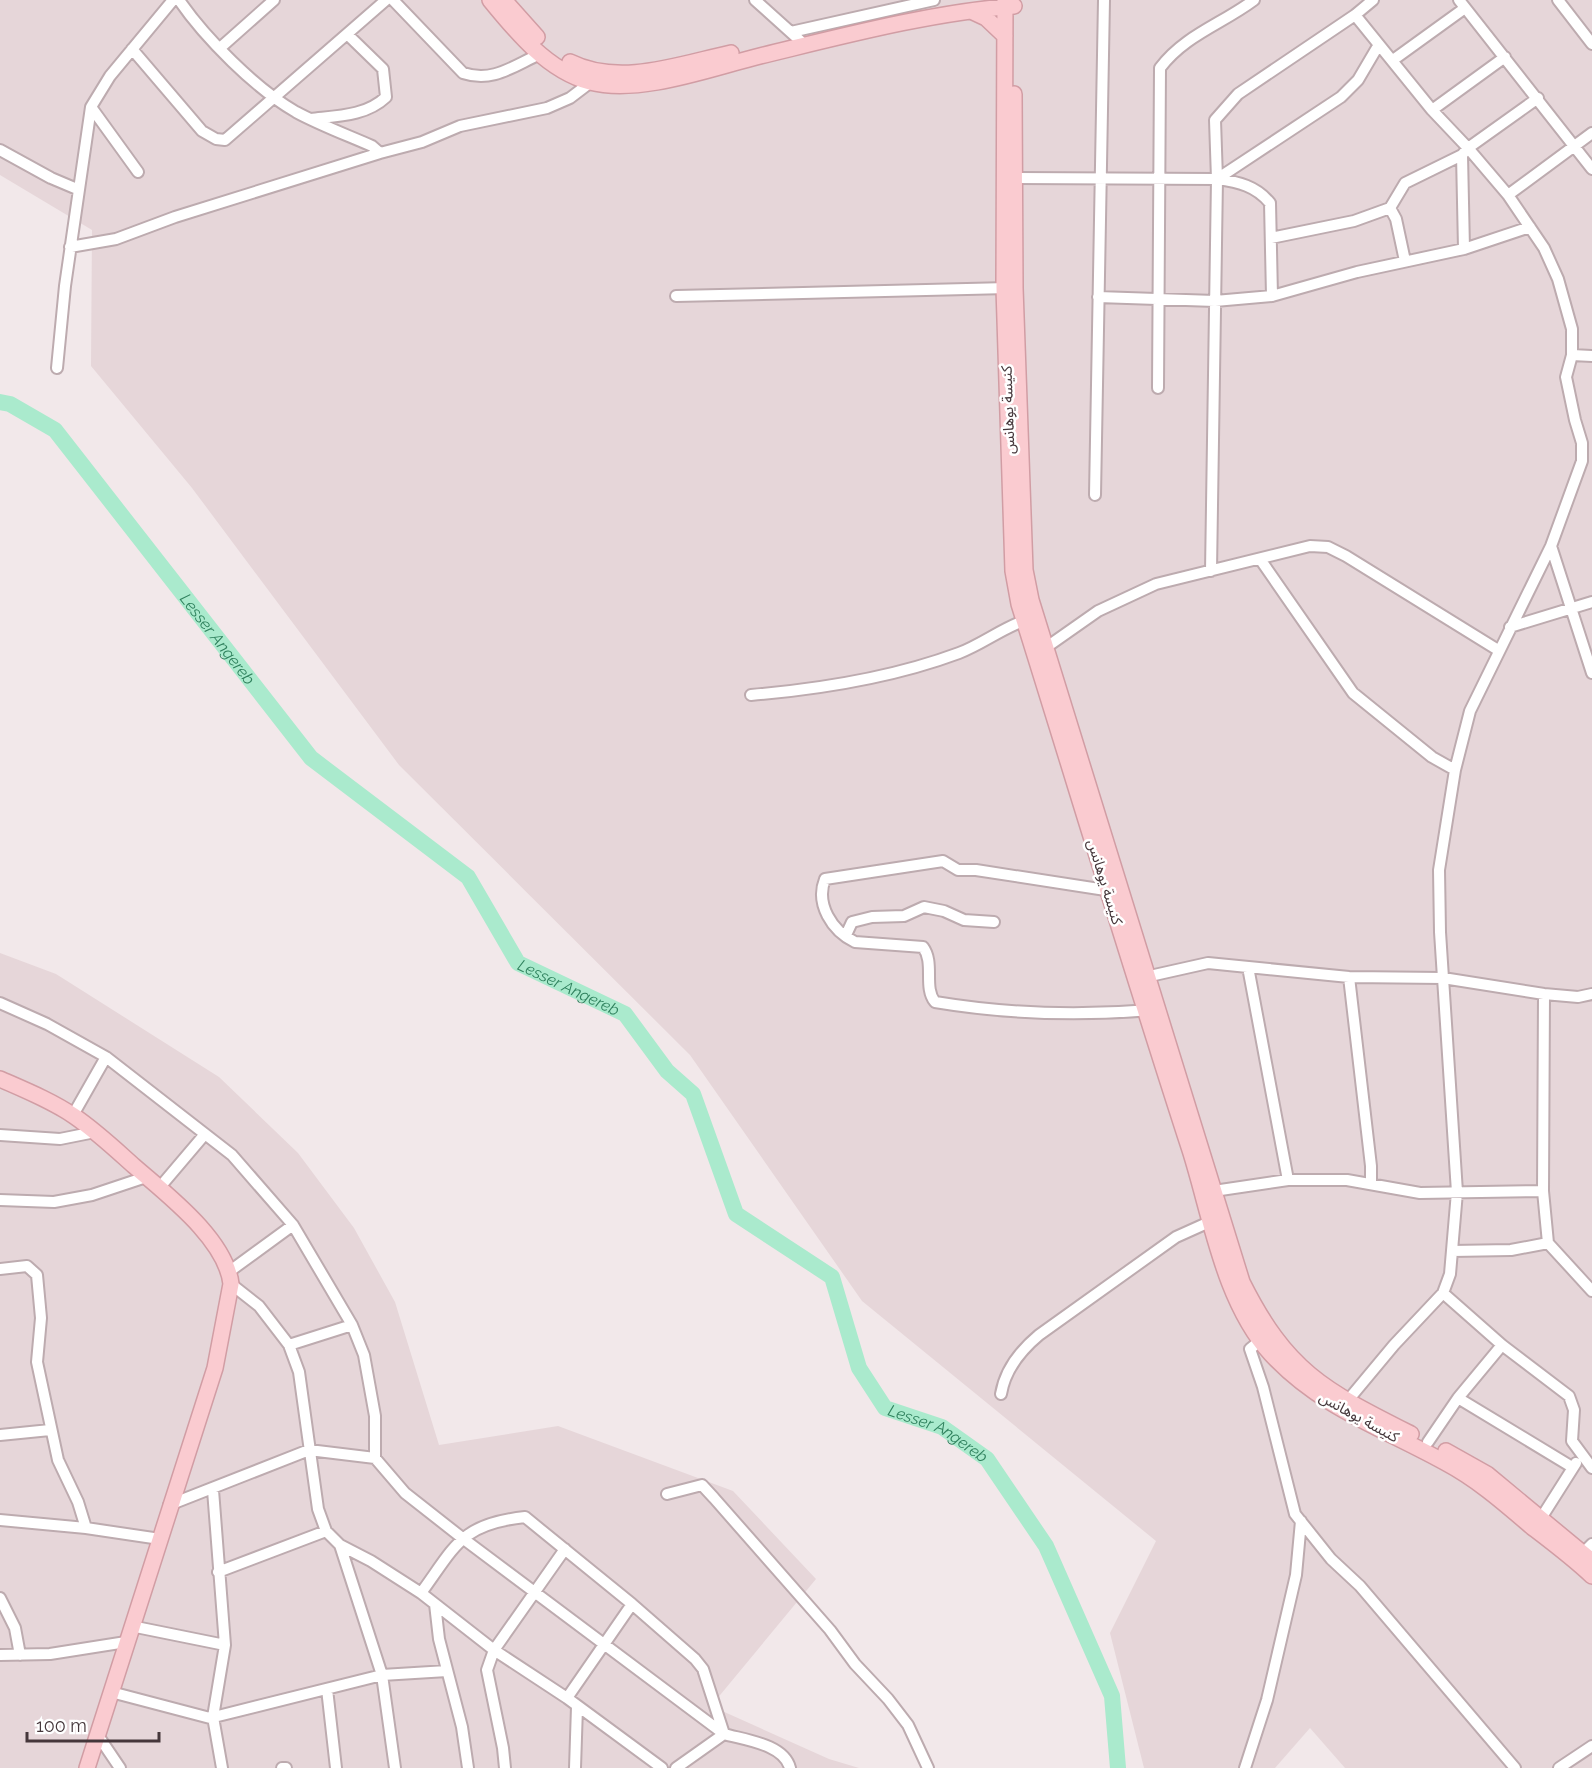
<svg xmlns="http://www.w3.org/2000/svg" width="1592" height="1768" font-family="Raleway,'Noto Sans Arabic',sans-serif">
  <style>
    .residential { fill: #e6d6d9 }
    .lines { fill: none; stroke-linecap: round; stroke-linejoin: round }
    .river { stroke: #aaeacd; stroke-width: 16 }
    .street-casing { stroke: #bdabaf; stroke-width: 14 }
    .secondary-casing { stroke: #d19da4; stroke-width: 18 }
    .street { stroke: #fff; stroke-width: 10 }
    .secondary { stroke: #facbd0; stroke-width: 15 }
    .labels { text-anchor: middle; dominant-baseline: central; stroke-width: 5; stroke-linejoin: round; paint-order: stroke }
    .street-label { font-size: 15px; fill: #45373b; stroke: #fff }
    .water-label { font-size: 16px; font-style: italic; fill: #30825e; stroke: #fff }
  </style>
  <rect width="100%" height="100%" fill="#f2e8ea"/>
  <path class="residential" d="M0 0H1592V1768H1345L1310 1728 1275 1768H1144L1110 1633 1156 1541 862 1301 690 1055 399 765 192 488 91 366 92 230 0 175Z
    M0 953 56 974 219 1077 298 1153 354 1228 395 1302 439 1445 558 1426 733 1491 816 1579 711 1706 829 1759 859 1768H0Z"/>
  <g class="lines">
    <path class="river" id="s1" d="M0 402 10 404 55 430 311 758 468 877 518 963 625 1014 667 1071 693 1094 736 1214 832 1277 859 1368 885 1408 942 1427 987 1459 1046 1546 1112 1696 1118 1768"/>
    <defs>
      <path id="street" d="M179 0C205 38 256 89 296 112 320 125 347 135 372 146L380 153 422 142 460 126 547 108 570 98 591 82
        M393 0 463 73C493 83 513 66 540 54
        M755 0 805 45
        M1459 0 1592 169
        M1558 0 1592 44
        M791 32 934 0
        M220 48 274 0
        M132 49 202 131 216 139 225 140 386 0
        M1393 60 1465 8
        M91 107 138 172
        M1432 110 1505 57
        M311 119C337 116 366 116 386 97L383 69 347 34
        M0 150 51 178 77 189
        M1008 178 1217 179C1239 182 1256 186 1270 203L1272 296
        M1217 179 1341 97 1358 80 1378 46
        M1508 195 1592 133
        M1390 208 1405 183 1462 155
        M1271 238 1354 221 1390 208 1396 219 1405 261
        M70 247 116 239 175 217 380 153
        M1464 249 1462 155 1468 148 1538 98
        M676 296 1008 288
        M1098 297 1215 301 1272 296 1357 272 1464 249 1530 227
        M1572 355 1592 356
        M57 368 65 286 91 107 110 76 173 0
        M1158 388 1160 68C1185 35 1222 24 1254 0
        M1095 495 1104 0
        M1551 546 1592 673
        M1260 559 1353 693 1432 757 1455 770
        M1211 571 1217 179 1215 120 1238 94 1355 15 1373 0
        M1510 627 1592 602
        M1041 651 1098 611 1156 584 1310 546 1328 547 1346 556 1498 650
        M751 695C822 689 892 678 959 653 983 644 1005 626 1029 619
        M1112 891 976 870H958L943 861 825 879C815 904 832 931 855 942L923 947C935 963 923 987 935 1002 1007 1014 1079 1016 1151 1010
        M846 935 852 922 872 917 904 916 924 907 944 911 964 920 994 922
        M1248 967 1288 1180
        M1349 977 1371 1166V1183
        M1141 978 1208 963 1349 977 1443 978 1544 994 1578 997 1592 994
        M1544 994 1543 1191 1548 1243 1592 1291
        M0 1003 47 1024 106 1057 232 1155 293 1225 352 1325 364 1355 375 1416V1458
        M73 1115 106 1057
        M0 1135 60 1139 95 1132
        M160 1187 205 1134
        M1207 1192 1288 1180H1347L1420 1193 1543 1191
        M0 1200 54 1202 92 1195 146 1177
        M1452 1251 1511 1250 1548 1243
        M0 1269 27 1266 37 1275 41 1318 37 1362 58 1460 78 1502 86 1528
        M230 1271 293 1225
        M231 1284 259 1306 289 1345 299 1372 318 1509 326 1531 340 1545 371 1561 421 1593 494 1650 567 1698 662 1768
        M1443 1293 1502 1345 1569 1396 1574 1410 1572 1441 1592 1468
        M1266 1336 1250 1349 1263 1387 1295 1514 1331 1559 1360 1586 1515 1768
        M289 1345 352 1325
        M1502 1345 1458 1398 1572 1467
        M1001 1394C1005 1370 1021 1350 1039 1335L1176 1237 1216 1219
        M1344 1405 1394 1345 1443 1293 1450 1274 1457 1192 1440 932 1439 870 1455 770 1470 711 1551 546 1582 461V443L1575 420 1566 377 1572 355V329L1558 279 1544 248 1508 195 1468 148 1432 110 1355 15
        M0 1435 50 1430
        M1428 1442 1458 1398
        M213 1490 225 1645 213 1717 222 1768
        M667 1494 702 1485 714 1498 830 1630 855 1664 888 1699 908 1725 928 1768
        M169 1505 309 1450 375 1458 405 1493 461 1537 724 1734C745 1740 784 1744 790 1768
        M0 1520 86 1528 160 1539
        M1538 1523 1576 1463
        M340 1545 382 1675 395 1768
        M1578 1558 1592 1544
        M218 1572 326 1531
        M421 1593C456 1545 461 1524 525 1517L632 1604 695 1659 703 1669 724 1734
        M0 1598 15 1628 20 1655
        M435 1604 439 1639 462 1727 468 1768
        M131 1626 225 1645
        M0 1655 50 1654 126 1642
        M327 1689 336 1768
        M111 1692 210 1718 382 1675 447 1671
        M567 1698 632 1604
        M97 1734 120 1768
        M282 1768H286
        M505 1768 503 1748 487 1670 494 1650 565 1549
        M575 1768 577 1707
        M676 1768 724 1734
        M1245 1768 1267 1700 1296 1575 1301 1521
        M1559 1768 1592 1746"/>
      <path id="secondary" d="M490 0C516 32 548 71 590 82 640 95 711 68 760 56 843 36 929 13 1014 6
        M504 0 537 37
        M1005 0 1004 288 1013 571 1019 604C1076 786 1131 969 1190 1150 1211 1216 1223 1301 1271 1354 1321 1408 1383 1428 1446 1463 1478 1480 1505 1504 1532 1527 1553 1543 1573 1558 1592 1576
        M971 11 986 18 1005 36
        M570 62C620 87 680 64 731 53
        M1014 94 1015 288 1025 570 1031 600 1242 1282C1287 1372 1324 1390 1411 1434
        M0 1079C25 1090 52 1101 74 1116 96 1131 115 1149 134 1166 166 1194 226 1239 231 1284L215 1368 87 1768
        M1446 1451 1487 1474 1592 1561"/>
    </defs>
    <use href="#street" class="street-casing"/>
    <use href="#secondary" class="secondary-casing"/>
    <use href="#street" class="street"/>
    <use href="#secondary" class="secondary"/>
  </g>
  <g class="labels">
    <g class="street-label">
      <text transform="translate(1008 410) rotate(-92)">كنيسة يوهانس</text>
      <text transform="translate(1105 882) rotate(73)">كنيسة يوهانس</text>
      <text transform="translate(1359 1417) rotate(29)">كنيسة يوهانس</text>
    </g>
    <g class="water-label">
      <text stroke="none"><textPath href="#s1" startOffset="327">Lesser Angereb</textPath></text>
      <text stroke="none"><textPath href="#s1" startOffset="831">Lesser Angereb</textPath></text>
      <text stroke="none"><textPath href="#s1" startOffset="1443">Lesser Angereb</textPath></text>
    </g>
  </g>
  <path d="M27 1732v9h132v-9" fill="none" stroke="#45373b" stroke-width="3"/>
  <text x="36" y="1732" font-size="18" fill="#45373b" stroke="#ffffff" stroke-width="4.5" paint-order="stroke">100 m</text>
</svg>
